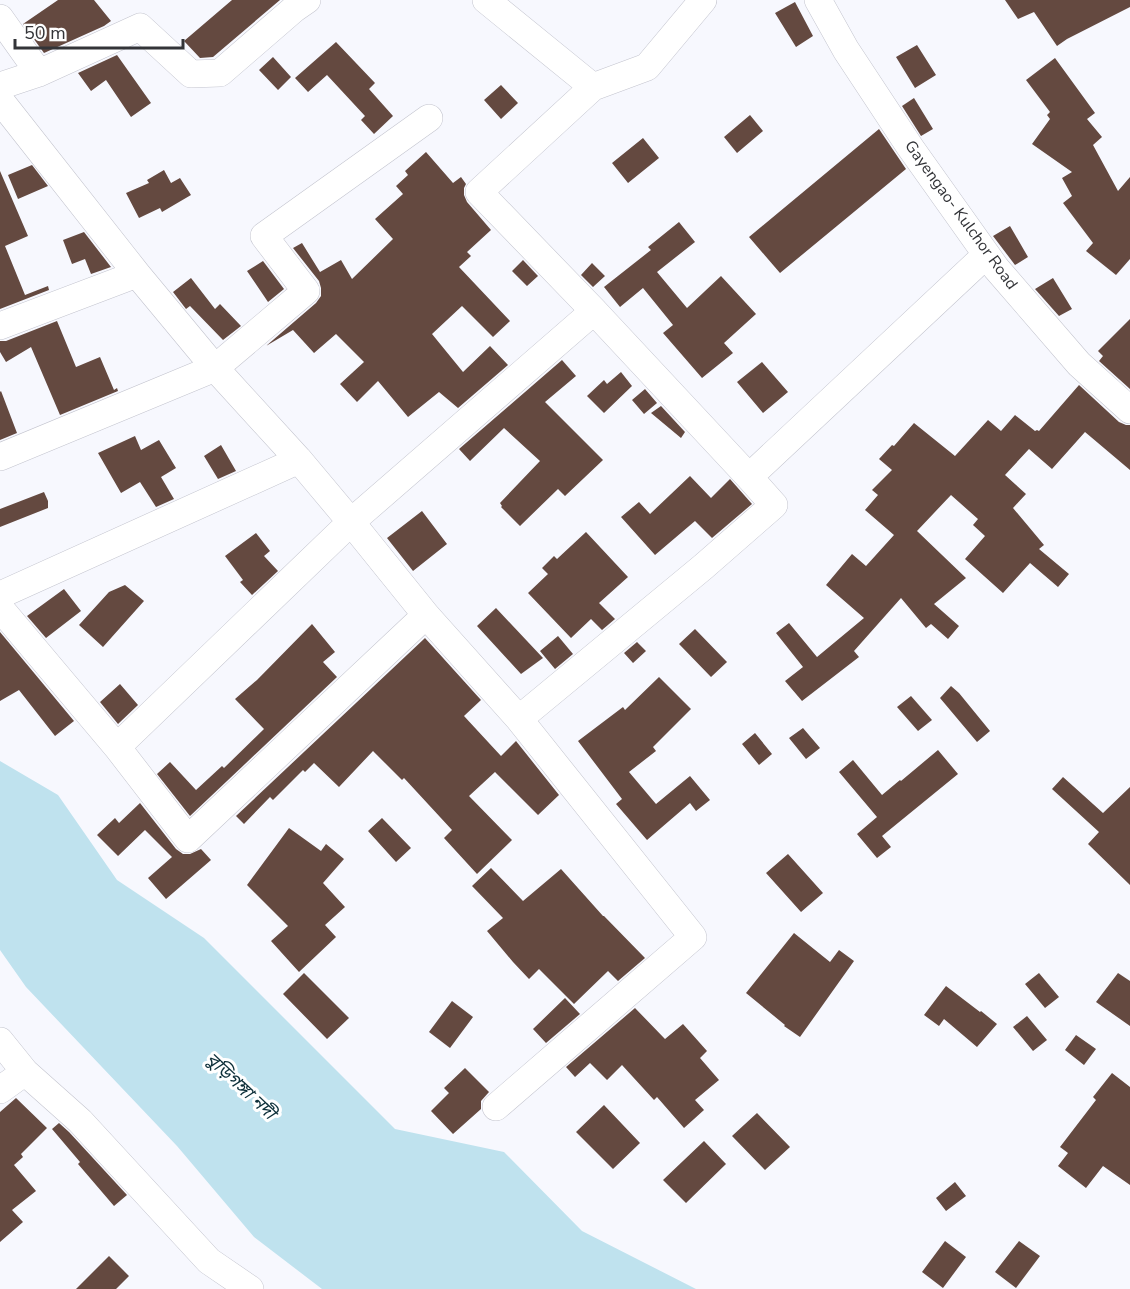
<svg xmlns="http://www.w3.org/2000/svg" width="1130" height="1289" font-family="'Nunito Sans','Noto Sans Bengali',sans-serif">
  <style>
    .water { fill: #bfe2ee }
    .building { fill: #644940 }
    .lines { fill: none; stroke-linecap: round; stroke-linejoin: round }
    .minor-casing { stroke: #c3c4ce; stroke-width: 28 }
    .minor { stroke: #fff; stroke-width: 27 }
    .labels { text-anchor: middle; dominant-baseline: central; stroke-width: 6; stroke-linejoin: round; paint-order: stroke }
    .street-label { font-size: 16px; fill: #333438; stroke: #fff }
    .water-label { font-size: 18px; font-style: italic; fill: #0d2f39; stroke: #fff }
  </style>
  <rect width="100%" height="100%" fill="#f7f8fe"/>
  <path class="water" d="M0 761 58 795 117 880 204 938 395 1129 504 1152 582 1231 696 1289H322L254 1237 177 1146 26 987 0 950Z"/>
  <path class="building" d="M58 0H94L111 21 104 26 44 53 23 24Z
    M232 0H280L213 57 200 58 184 41Z
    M1005 0H1130V7L1067 39 1057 46 1034 12 1018 19Z
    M795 2 813 36 796 47 775 13Z
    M336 42 375 83 369 89 393 116 374 134 361 120 365 116 327 75 308 92 295 78Z
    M917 45 936 75 915 88 896 57Z
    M117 55 151 103 131 117 106 80 91 91 78 73Z
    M273 57 291 77 278 90 259 70Z
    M1055 58 1095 113 1087 119 1102 137 1093 145 1118 191 1130 177V259L1116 275 1086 251 1093 243 1063 203 1072 196 1062 178 1072 172 1032 144 1050 119 1047 115 1050 112 1026 80Z
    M501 85 518 103 501 119 484 100Z
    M914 98 933 129 921 136 902 106Z
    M750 115 763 131 737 153 724 137Z
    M879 129 906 169 780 273 749 237Z
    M643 138 659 158 628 183 612 163Z
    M426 152 453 183 461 177 466 184 464 188V195L467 202 491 230 467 252 471 256 459 267 510 321 493 337 462 306 432 334 463 372 490 346 508 365 458 408 439 392 408 417 378 381 357 402 340 384 364 362 336 334 314 353 293 330 266 346 316 303 321 296V288L319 281 293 248 302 243 320 272 341 260 352 279 393 239 375 219 403 194 396 186 408 175 405 171Z
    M32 165 48 186 18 199 8 175Z
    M164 170 171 183 180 178 191 195 162 212 160 208 139 218 126 193 149 183 147 180Z
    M0 171 28 236 5 246 25 295 48 286 49 290 0 309Z
    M679 222 695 242 657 272 687 308 721 276 756 314 724 343 733 353 702 378 663 333 673 325 643 288 620 307 604 287 651 250 648 247Z
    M1010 226 1028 257 1015 265 993 236Z
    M84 232 111 267 91 274 85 259 72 264 63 240Z
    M523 260 538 276 527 286 512 271Z
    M263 261 284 289 268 302 247 271Z
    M592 263 605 276 593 287 581 275Z
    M191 278 215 309 220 304 241 326 223 340 190 306 186 309 173 292Z
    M1053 278 1072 309 1059 316 1035 289Z
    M1130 319V389L1099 361 1103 356 1098 351Z
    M57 321 76 367 100 357 114 390 117 388 118 391 60 415 31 347 6 362 0 352V341H6Z
    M562 360 576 376 545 402 603 460 565 496 558 489 520 526 501 507 502 506 500 503 540 461 504 428 470 461 459 449Z
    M762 362 788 392 763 413 737 382Z
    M621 372 632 386 604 413 587 396 604 380 607 384Z
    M1079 385 1119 422 1126 425H1130V470L1085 432 1052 469 1029 449 1005 475 1026 494 1013 508 1044 545 1039 549 1069 574 1058 587 1030 563 1003 593 965 559 985 536 973 525 978 519 951 495 917 531 966 578 934 604 959 626 948 639 931 624 926 628 901 598 854 651 859 657 802 701 785 681 803 667 776 633 789 623 817 657 864 618 826 585 852 554 866 566 894 535 865 510 878 495 872 490 892 470 879 459 892 445 894 446 914 423 955 456 988 420 1001 431 1015 415 1035 431 1037 430 1039 431Z
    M645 389 657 403 644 414 632 400Z
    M1 391 17 433 0 440V392Z
    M661 406 685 432 681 438 651 413Z
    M135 436 141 450 159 440 176 468 161 477 174 499 156 507 140 482 121 493 98 453Z
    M221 445 236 471 218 479 204 456Z
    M690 476 711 498 730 479 752 504 712 538 695 521 655 555 621 517 639 502 650 514Z
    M44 492 48 501V508L0 527V509Z
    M422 511 447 544 413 571 387 538Z
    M586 532 628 577 599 603 615 619 602 630 591 619 571 638 528 593 548 574 542 568 554 556 557 559Z
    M256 533 270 551 264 556 278 571 252 595 240 582 243 580 225 556Z
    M125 585 144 601 103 647 79 625 109 592Z
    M64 589 81 611 46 638 27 616Z
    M496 608 543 658 521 674 477 626Z
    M312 624 335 652 323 662 337 677 190 816 157 774 170 762 196 790 222 766 224 768 264 729 235 699 257 680Z
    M695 629 727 662 711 677 679 644Z
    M0 632 74 721 55 736 19 690 0 701Z
    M558 636 573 654 555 669 540 651Z
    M425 638 481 700 464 716 501 756 516 741 559 795 538 815 495 772 469 796 512 840 477 874 444 838 452 830 404 778 402 780 373 751 339 787 314 763 305 772 303 770 273 800 270 797 244 824 236 816Z
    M637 642 646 651 633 663 624 653Z
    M659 677 691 709 653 747 656 751 629 772 656 804 690 776 710 800 696 811 690 803 647 840 616 804 622 799 578 741 623 707 625 710Z
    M120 684 138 705 118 724 100 702Z
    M951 686 959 693 990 731 977 742 940 698Z
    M911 696 932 720 918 731 897 707Z
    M803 728 820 748 806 759 789 738Z
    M755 733 772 754 759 765 742 744Z
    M938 750 958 774 882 836 891 847 877 858 857 834 877 817 839 772 853 760 882 795 900 780 901 781Z
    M1063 777 1103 813 1130 787V885L1088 844 1099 832 1052 789Z
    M140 803 176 849 183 854H190L201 849 211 860 166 899 148 878 172 857 145 830 118 856 97 835 115 818 119 823Z
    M382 818 411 848 396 862 368 831Z
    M289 828 321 851 326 844 344 859 323 883 345 907 325 925 336 937 299 972 271 941 288 926 247 885Z
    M788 854 823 893 801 912 766 873Z
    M491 868 523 901 561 869 603 916H604L645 958 618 981 608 971 574 1004 539 969 529 979 513 962 487 931 503 918 472 886Z
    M794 933 830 962 839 950 854 961 800 1037 784 1026 785 1025 746 993Z
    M304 973 349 1018 327 1039 283 994Z
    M1039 973 1059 997 1045 1008 1025 984Z
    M1118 973 1130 981V1026L1096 1002Z
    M946 986 980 1012 981 1011 997 1024 977 1047 944 1019 939 1026 924 1015Z
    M565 998 580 1014 546 1043 533 1029Z
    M452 1001 473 1017 450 1048 429 1032Z
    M635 1008 665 1039 683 1024 707 1051 700 1058 719 1080 695 1100 704 1110 684 1128 657 1097 654 1100 622 1065 607 1080 590 1063 575 1077 566 1067Z
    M1027 1016 1047 1040 1033 1051 1013 1027Z
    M1076 1035 1096 1049 1084 1065 1065 1050Z
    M465 1068 489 1092 481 1101V1109L453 1134 431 1111 449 1093 444 1088Z
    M1112 1073 1130 1087V1185L1103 1166 1086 1188 1058 1166 1068 1153 1060 1147 1096 1100 1093 1097Z
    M16 1098 47 1128 21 1154 23 1157 14 1165 36 1191 12 1210 23 1222 0 1242V1112Z
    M604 1105 640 1143 613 1169 576 1132Z
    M757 1113 790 1147 765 1170 732 1136Z
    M59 1123 69 1132 127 1195 114 1206 78 1164 80 1162 52 1129Z
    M704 1141 726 1164 686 1203 663 1180Z
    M955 1182 966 1196 946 1211 936 1198Z
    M945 1241 966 1257 943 1288 922 1272Z
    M1019 1241 1040 1256 1016 1288 995 1272Z
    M109 1256 129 1276 116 1289H76Z"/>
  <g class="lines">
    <defs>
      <path id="minor" d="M486 0 593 87 647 67 703 0
        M818 0 846 50 910 147 996 268 1079 364 1130 410
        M0 18 39 73
        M0 86 39 73 140 27 191 74 220 73 294 9 307 0
        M0 100 137 274 215 368 299 460 351 522 426 615 519 719 703 567 774 505 749 477
        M594 311 749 477 986 255
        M0 326 137 274
        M0 457 215 368 306 291 264 236 429 118
        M0 595 299 460
        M0 608 117 747 188 839 426 615
        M117 747 351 522 594 311 479 192 593 87
        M0 1041 25 1072 80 1121 209 1261 250 1289
        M0 1090 25 1072
        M496 1107 693 937 519 719"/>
    </defs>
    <use href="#minor" class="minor-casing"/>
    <use href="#minor" class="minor"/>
  </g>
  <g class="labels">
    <g class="street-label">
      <text transform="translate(961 215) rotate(54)">Gayengao- Kulchor Road</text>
    </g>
    <g class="water-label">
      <text transform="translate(241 1086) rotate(43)">বুড়িগঙ্গা নদী</text>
    </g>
  </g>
  <path d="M15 39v9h168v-9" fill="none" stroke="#333438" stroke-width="3"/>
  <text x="24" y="39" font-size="18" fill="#333438" stroke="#ffffff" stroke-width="4.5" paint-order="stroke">50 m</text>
</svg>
